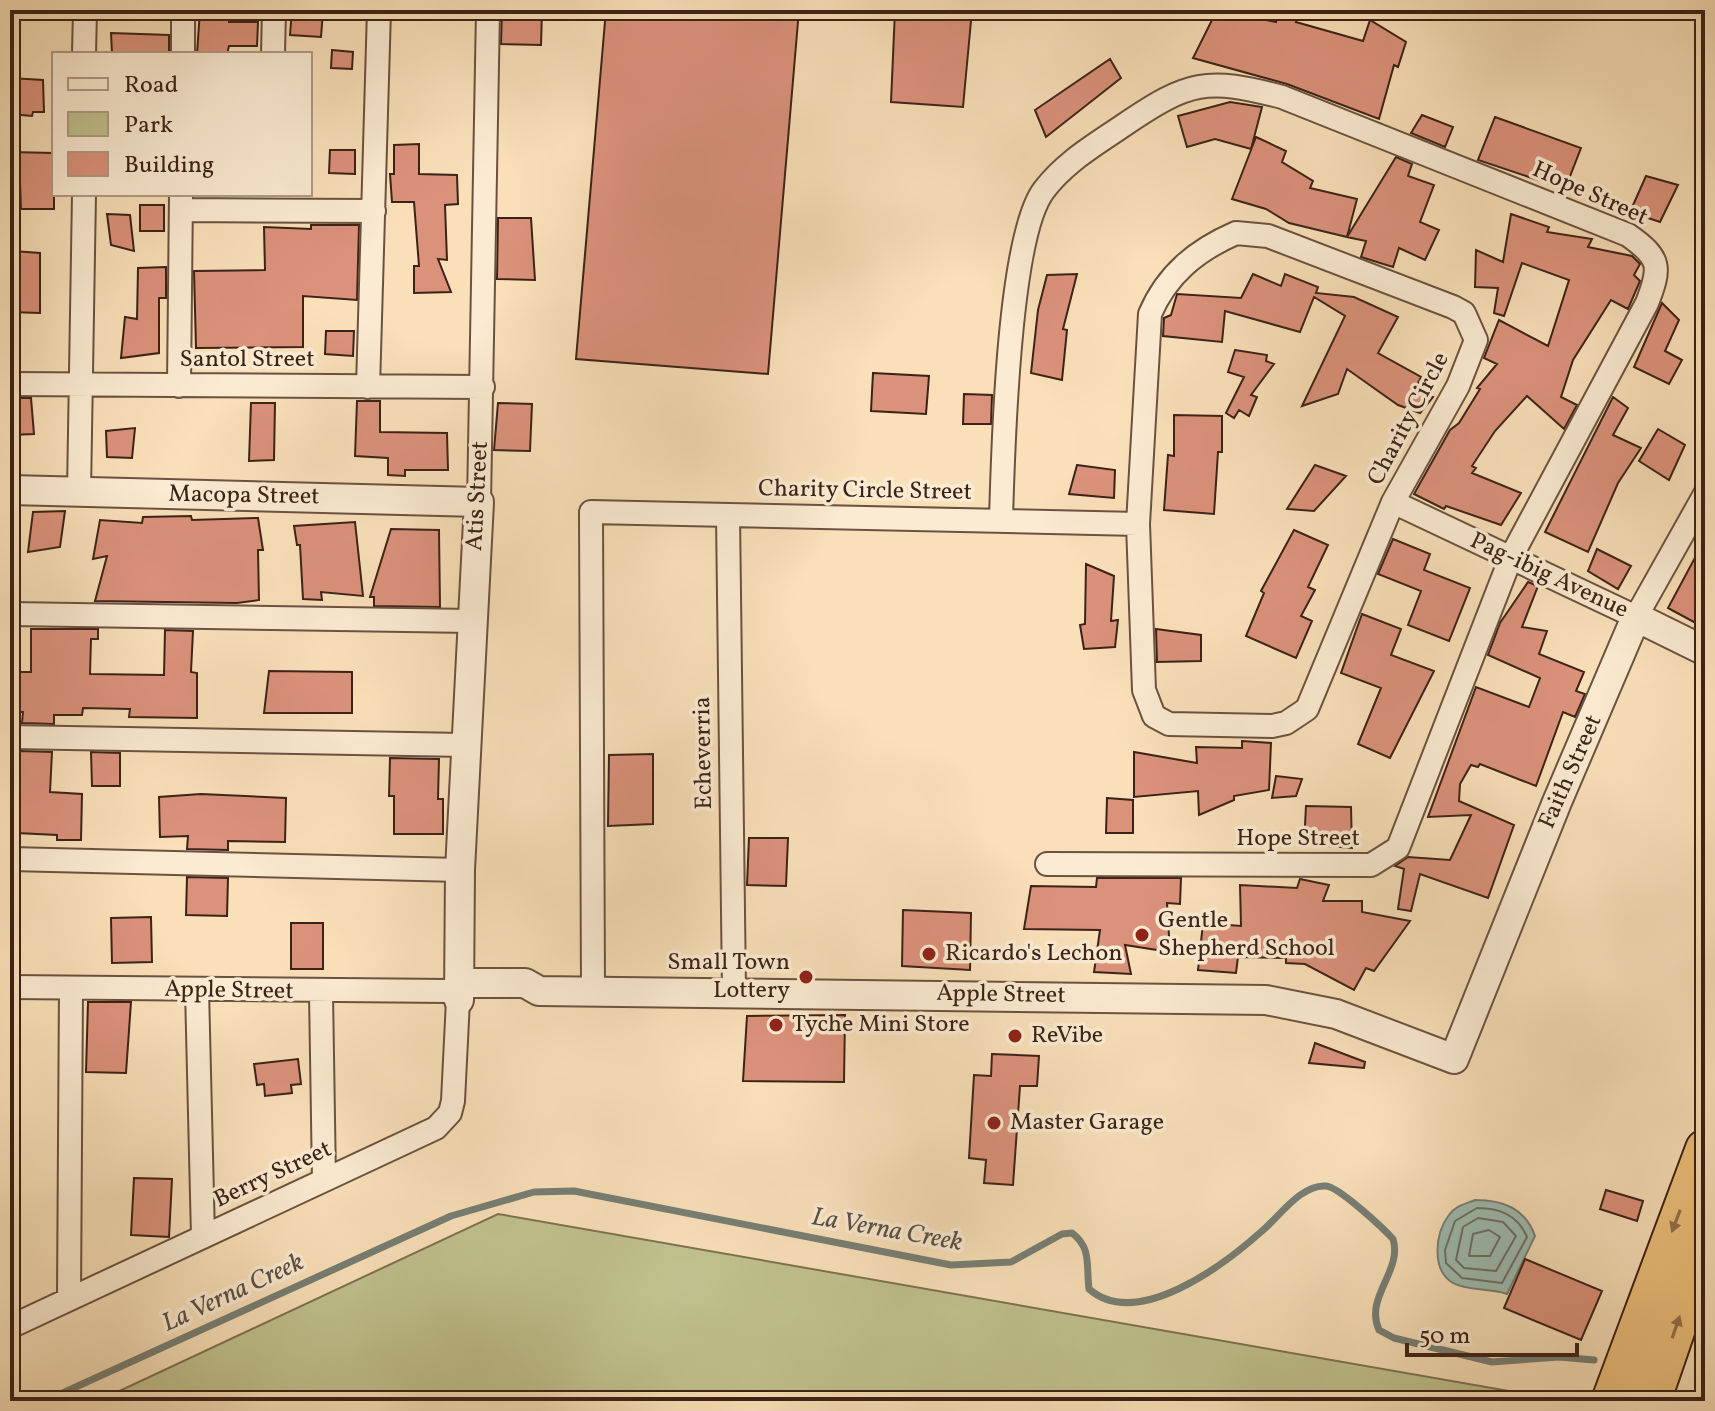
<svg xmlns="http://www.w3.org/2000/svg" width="1715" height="1411" font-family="Vollkorn,serif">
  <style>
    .green { fill: #c0c28e; stroke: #7e7252; stroke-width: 2 }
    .water { fill: #9ebdb3; stroke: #777f75; stroke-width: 2 }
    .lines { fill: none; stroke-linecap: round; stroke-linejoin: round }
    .shore { stroke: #6d7065; stroke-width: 2 }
    .stream { stroke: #777f75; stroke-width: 7 }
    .building { fill: #db927b; stroke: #3c2217; stroke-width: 2 }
    .minor-casing { stroke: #6b5240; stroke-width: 26 }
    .tertiary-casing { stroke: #6b5240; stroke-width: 32 }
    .trunk-casing { stroke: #3c2217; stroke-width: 42 }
    .minor { stroke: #fbebd2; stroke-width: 22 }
    .tertiary { stroke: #fbebd2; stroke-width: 28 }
    .trunk { stroke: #ecc07c; stroke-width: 38 }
    .oneway { fill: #94714a }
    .poi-dot { fill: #8f2418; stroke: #fbebd2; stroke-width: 3 }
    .labels { text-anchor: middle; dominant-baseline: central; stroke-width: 7; stroke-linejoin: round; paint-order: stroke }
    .street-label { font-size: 24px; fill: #3c2217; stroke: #fbebd2 }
    .poi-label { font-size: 24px; fill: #3c2217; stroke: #fbebd2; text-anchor: start }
    .water-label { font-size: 26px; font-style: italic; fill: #595046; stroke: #fbebd2 }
  </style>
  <rect width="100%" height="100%" fill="#f9e0b9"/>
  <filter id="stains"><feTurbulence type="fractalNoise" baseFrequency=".0025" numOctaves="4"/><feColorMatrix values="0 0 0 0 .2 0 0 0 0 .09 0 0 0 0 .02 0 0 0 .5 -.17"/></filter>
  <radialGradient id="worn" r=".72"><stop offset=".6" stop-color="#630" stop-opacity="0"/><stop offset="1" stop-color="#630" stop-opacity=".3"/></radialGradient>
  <path class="green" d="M498 1214 1560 1400 98 1401Z"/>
  <path class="water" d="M1475 1200C1503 1200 1525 1208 1535 1236L1507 1294C1490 1288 1467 1291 1453 1283 1431 1270 1435 1233 1449 1215 1455 1206 1465 1204 1475 1200Z"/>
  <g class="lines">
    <path class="shore" d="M1477 1208C1500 1208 1518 1215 1527 1237L1502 1283 1462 1278 1446 1263 1445 1250 1455 1221Z
      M1478 1218 1503 1222 1516 1236 1496 1271 1464 1268 1456 1260 1463 1227Z
      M1489 1230 1500 1237 1490 1256H1469L1473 1234Z"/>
    <path class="stream" d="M45 1401 451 1216 534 1192 574 1191 951 1265 1011 1262 1062 1234 1072 1233C1092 1248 1086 1266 1089 1289 1137 1331 1224 1265 1262 1231 1279 1217 1301 1184 1326 1186 1339 1187 1383 1228 1393 1239 1403 1271 1364 1297 1379 1330L1394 1338 1492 1362 1559 1357 1594 1360"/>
  </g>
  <path class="building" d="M200 10H228L229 22H258L257 46H229L227 54H197Z
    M292 10 323 11 321 37 290 35Z
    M502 10 542 11 541 45 501 44Z
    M606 10H799L768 374 576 359Z
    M895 10H972L963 107 891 102Z
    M1217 10 1276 22 1279 10H1302L1296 22 1363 41 1370 20 1406 42 1398 67 1394 65 1379 119 1287 84 1193 58Z
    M111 33 169 35V54H112Z
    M332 50 353 52 352 69 331 68Z
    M1110 59 1121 78 1046 137 1035 110Z
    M10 78 43 80 44 112H33L32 116 10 114Z
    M1230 102 1262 107 1251 149 1215 139 1187 147 1178 116Z
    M1422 115 1453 127 1445 147 1411 133Z
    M1495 117 1581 148 1565 189 1478 160Z
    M1256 137 1286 151 1282 162 1313 181 1310 188 1357 199 1347 237 1289 223 1266 209 1232 199Z
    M419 144V174L457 175 458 204 445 205 447 260 438 259 451 292 414 293V266H419L414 202H392L390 174H394V145Z
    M330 150H355V174L329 173Z
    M10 152 54 153V209H21L20 183H11Z
    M1396 157 1412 164 1408 176 1434 185 1420 222 1439 230 1425 260 1399 248 1393 267 1361 257 1366 241 1347 237Z
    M1646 176 1678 185 1660 222 1630 212Z
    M140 205H164V231H140Z
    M107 214 130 215 134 251 111 245Z
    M1511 214 1549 227 1547 232 1592 239 1588 247 1632 256 1640 264 1634 275 1640 281 1628 309 1611 300 1573 360 1561 397 1577 405 1564 429 1527 396 1495 431 1472 466 1476 468 1472 473 1521 493 1501 525 1446 506 1444 509 1414 494 1450 430 1459 423 1480 389 1477 388 1497 364 1484 358 1499 320 1548 346 1569 280 1522 263 1504 316 1494 313 1498 288 1475 287 1476 250 1503 262Z
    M498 218H531L535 280 497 279Z
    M311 225H359L357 300 303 296V347L196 348 194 271 265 270 264 227 311 229Z
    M13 251 40 253V313L10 312Z
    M166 267V298H159V353L121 358 125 317 137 319 138 268Z
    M1077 274 1063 329 1067 330 1062 380 1031 373 1038 310 1047 275Z
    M1253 274 1281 286 1285 274 1318 287 1316 293 1354 297 1398 317 1378 353 1421 377 1414 392 1433 397 1420 413 1398 405 1347 369 1338 394 1302 406 1345 316 1314 297 1300 332 1225 311 1222 342 1163 336 1164 318 1171 315 1177 294 1241 298Z
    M1662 303 1679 320 1665 351 1682 360 1669 384 1634 367Z
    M326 331H354L353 356 325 354Z
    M1235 350 1267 355 1266 361 1274 364 1251 395 1257 397 1249 416 1239 410 1234 418 1226 413 1244 377 1228 372Z
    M873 373 929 376 926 414 871 411Z
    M964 394 992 395 991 424H963Z
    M1613 397 1628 408 1613 435 1641 448 1618 483 1588 552 1545 532Z
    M10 398H31L34 434 10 435Z
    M357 401H380V432L447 433 448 470H405V476L388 475V458L355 456Z
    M251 403H275L274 460 249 461Z
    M498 403 532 404 530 451 494 450Z
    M1174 415 1222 416V452H1218L1214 514 1164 510 1168 455 1174 456Z
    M135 428 132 458 107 457 106 431Z
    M1658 429 1685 445 1669 480 1639 461Z
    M1077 465 1115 470 1114 498 1069 494Z
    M1315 465 1346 476 1314 511 1287 509Z
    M65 511 60 547 28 552 33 512Z
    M191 516 192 520 258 518 263 550H258L259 600 237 603 95 601 107 556 93 559 100 520 142 523 143 517Z
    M355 522 363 596 321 592 322 600 303 599 300 545H297L294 526Z
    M391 529 439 530 440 607 374 606V597H370Z
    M1294 530 1328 545 1308 587 1315 590 1301 616 1312 621 1296 658 1246 636 1264 593 1261 591Z
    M1393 539 1430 554 1424 570 1470 588 1449 641 1408 625 1421 591 1378 574Z
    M1705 539V628L1668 608Z
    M1597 549 1631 566 1618 589 1588 571Z
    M1086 564 1114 576 1111 621 1118 620 1115 647 1084 649 1080 625 1085 624Z
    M1528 582 1538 586 1522 627 1547 631 1539 654 1584 672 1576 691 1585 694 1575 717 1563 712 1536 786 1480 764 1478 767 1471 765 1460 784 1459 801 1514 825 1488 898 1420 874 1411 911 1398 909 1404 869 1395 866 1408 857 1450 860 1471 815 1428 817 1476 687 1529 707 1540 678 1488 655 1500 623Z
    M1362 614 1401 629 1391 655 1434 671 1390 758 1358 744 1381 688 1341 673Z
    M31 629H98V639H91L90 674 164 675 165 630 193 631 191 672 197 673V718L129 717 130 709 83 708 82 715H54V724L22 723 23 712H10V672H31Z
    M1156 629 1201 635V661L1157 662Z
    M269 671 352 672V713H264Z
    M1242 741 1271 743 1269 790 1234 796V800L1199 815 1198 791 1134 797V752L1197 763 1196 747 1242 748Z
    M20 751 52 752 50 792 82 794 81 840H57V835L17 833 18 815H10V791H18Z
    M91 752 120 753V786H92Z
    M653 754V824L608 826 609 755Z
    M390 758 439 759 438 799H443V834H394V796H389Z
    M1276 776 1302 779 1296 796 1272 798Z
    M201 794 286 798 285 842 228 841V850L187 849 188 836 160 837 159 797Z
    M1107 798 1133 800V833H1106Z
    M1306 806 1351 807 1352 848 1304 844Z
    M749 838H788L786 886 747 885Z
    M187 877 228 878 227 916 186 915Z
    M1097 878H1181L1180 904 1167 903 1170 952 1125 945 1131 974 1094 972 1100 930 1024 929 1031 886 1096 887Z
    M1300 879 1329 885 1323 901H1362V912L1410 921 1374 971 1366 968 1354 990 1305 964 1286 963V958L1238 957 1236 973 1198 970 1203 923 1241 926 1240 885 1297 888Z
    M903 910 971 913 970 970 902 966Z
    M151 917 152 962 112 963 111 918Z
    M291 923H323V969H291Z
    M88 1002H131L126 1073 86 1072Z
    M845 1015 844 1082 743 1081 747 1016Z
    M1315 1043 1365 1062 1364 1068 1309 1063Z
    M992 1054 1039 1056 1037 1086H1020L1013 1185 984 1183 986 1160 969 1158 974 1075 991 1076Z
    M298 1059 301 1084 291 1085 292 1093 265 1096 264 1084 257 1085 254 1064Z
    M134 1178 172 1179 169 1237 131 1235Z
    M1606 1190 1643 1201 1637 1221 1600 1209Z
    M1525 1259 1602 1291 1581 1340 1504 1308Z"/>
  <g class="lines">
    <defs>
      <path id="minor" d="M84 54 85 10
        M183 54V10
        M273 54 274 10
        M181 210 374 211
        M1236 233 1268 236 1453 307 1464 313 1476 340 1458 386 1393 502 1307 709 1286 723 1272 726 1169 724 1154 716 1144 690 1138 524 1150 314C1167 274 1197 250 1236 233Z
        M10 384 483 387
        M179 386 181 194
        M368 387 379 10
        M79 492 84 194
        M479 502 488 10
        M1393 502 1636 617 1705 494
        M728 515 734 991
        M1001 519C1003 452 1008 237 1044 190 1065 162 1095 145 1124 125 1189 81 1206 77 1282 97L1628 235C1661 258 1661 267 1647 303L1511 557 1398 848 1371 865 1047 864
        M10 614 472 621
        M10 737 465 745
        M10 859 460 870
        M10 987 449 991 458 983
        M197 990 203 1237
        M593 991 591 512 1138 524
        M321 993 324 1180
        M69 1299 71 988
        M10 1327 436 1128 450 1113 453 1101 458 1000 449 991"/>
      <path id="tertiary" d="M10 490 479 502 460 870 459 1000
        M459 983H525L539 991 1266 1000 1336 1014 1454 1059 1557 802 1636 617 1705 651"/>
      <path id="trunk" d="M1611 1401 1705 1149
        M1651 1401 1705 1244"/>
    </defs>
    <use href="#minor" class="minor-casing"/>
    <use href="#tertiary" class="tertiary-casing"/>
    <use href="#trunk" class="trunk-casing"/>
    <use href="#minor" class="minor"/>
    <use href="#tertiary" class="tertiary"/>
    <use href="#trunk" class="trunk"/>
  </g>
  <defs><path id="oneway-solid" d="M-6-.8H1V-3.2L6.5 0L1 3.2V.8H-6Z" transform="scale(2)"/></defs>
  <g class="oneway">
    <use href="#oneway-solid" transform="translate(1676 1221) rotate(111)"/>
    <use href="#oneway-solid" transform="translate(1676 1327) rotate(-71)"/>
  </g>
  <g class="poi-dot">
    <circle cx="1142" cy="935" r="8"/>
    <circle cx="929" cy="954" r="8"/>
    <circle cx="806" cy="977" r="8"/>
    <circle cx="776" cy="1025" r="8"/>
    <circle cx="1015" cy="1036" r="8"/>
    <circle cx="994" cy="1123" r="8"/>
  </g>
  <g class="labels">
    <g class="street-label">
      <text transform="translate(1590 194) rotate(24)">Hope Street</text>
      <text x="247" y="360">Santol Street</text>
      <text transform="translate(1409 419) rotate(-62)">Charity Circle</text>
      <text transform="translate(865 491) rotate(1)">Charity Circle Street</text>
      <text transform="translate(244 496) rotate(1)">Macopa Street</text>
      <text transform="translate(478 496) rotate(-87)">Atis Street</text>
      <text transform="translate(1549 576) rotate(25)">Pag-ibig Avenue</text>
      <text transform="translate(704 753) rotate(-91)">Echeverria</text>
      <text transform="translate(1571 772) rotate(-66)">Faith Street</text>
      <text x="1298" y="839">Hope Street</text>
      <text transform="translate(229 991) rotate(1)">Apple Street</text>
      <text transform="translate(1001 995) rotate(1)">Apple Street</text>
      <text transform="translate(273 1175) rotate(-25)">Berry Street</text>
    </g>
    <g class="poi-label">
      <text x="1158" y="921">Gentle<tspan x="1158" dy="28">Shepherd School</tspan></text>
      <text x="945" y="954">Ricardo's Lechon</text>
      <text x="790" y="963" text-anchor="end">Small Town<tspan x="790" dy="28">Lottery</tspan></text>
      <text x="792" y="1025">Tyche Mini Store</text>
      <text x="1031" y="1036">ReVibe</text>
      <text x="1010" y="1123">Master Garage</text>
    </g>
    <g class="water-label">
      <text transform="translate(887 1230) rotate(10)">La Verna Creek</text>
      <text transform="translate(233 1293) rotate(-25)">La Verna Creek</text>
    </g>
  </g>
  <rect width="1715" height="1411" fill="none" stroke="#f9e0b9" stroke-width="40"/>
  <rect x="12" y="12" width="1691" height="1387" fill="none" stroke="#3c2217" stroke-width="4"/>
  <rect x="20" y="20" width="1675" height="1371" fill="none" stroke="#3c2217" stroke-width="2"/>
  <rect x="52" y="52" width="260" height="144" fill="#fbebd2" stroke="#af9b87" stroke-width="2"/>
  <rect x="68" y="78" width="40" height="12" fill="#fbebd2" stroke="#af9b87" stroke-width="2"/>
  <text x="124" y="92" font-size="24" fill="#3c2217">Road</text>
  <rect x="68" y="112" width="40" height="24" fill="#c0c28e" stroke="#af9b87" stroke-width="2"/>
  <text x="124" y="132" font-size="24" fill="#3c2217">Park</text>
  <rect x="68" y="152" width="40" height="24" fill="#db927b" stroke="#af9b87" stroke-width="2"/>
  <text x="124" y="172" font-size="24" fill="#3c2217">Building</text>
  <path d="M1407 1343v12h170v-12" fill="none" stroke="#3c2217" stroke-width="4"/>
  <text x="1419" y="1343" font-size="24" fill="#3c2217" stroke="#fbebd2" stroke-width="6" paint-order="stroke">50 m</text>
  <rect width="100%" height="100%" filter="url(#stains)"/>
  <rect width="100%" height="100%" fill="url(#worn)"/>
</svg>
